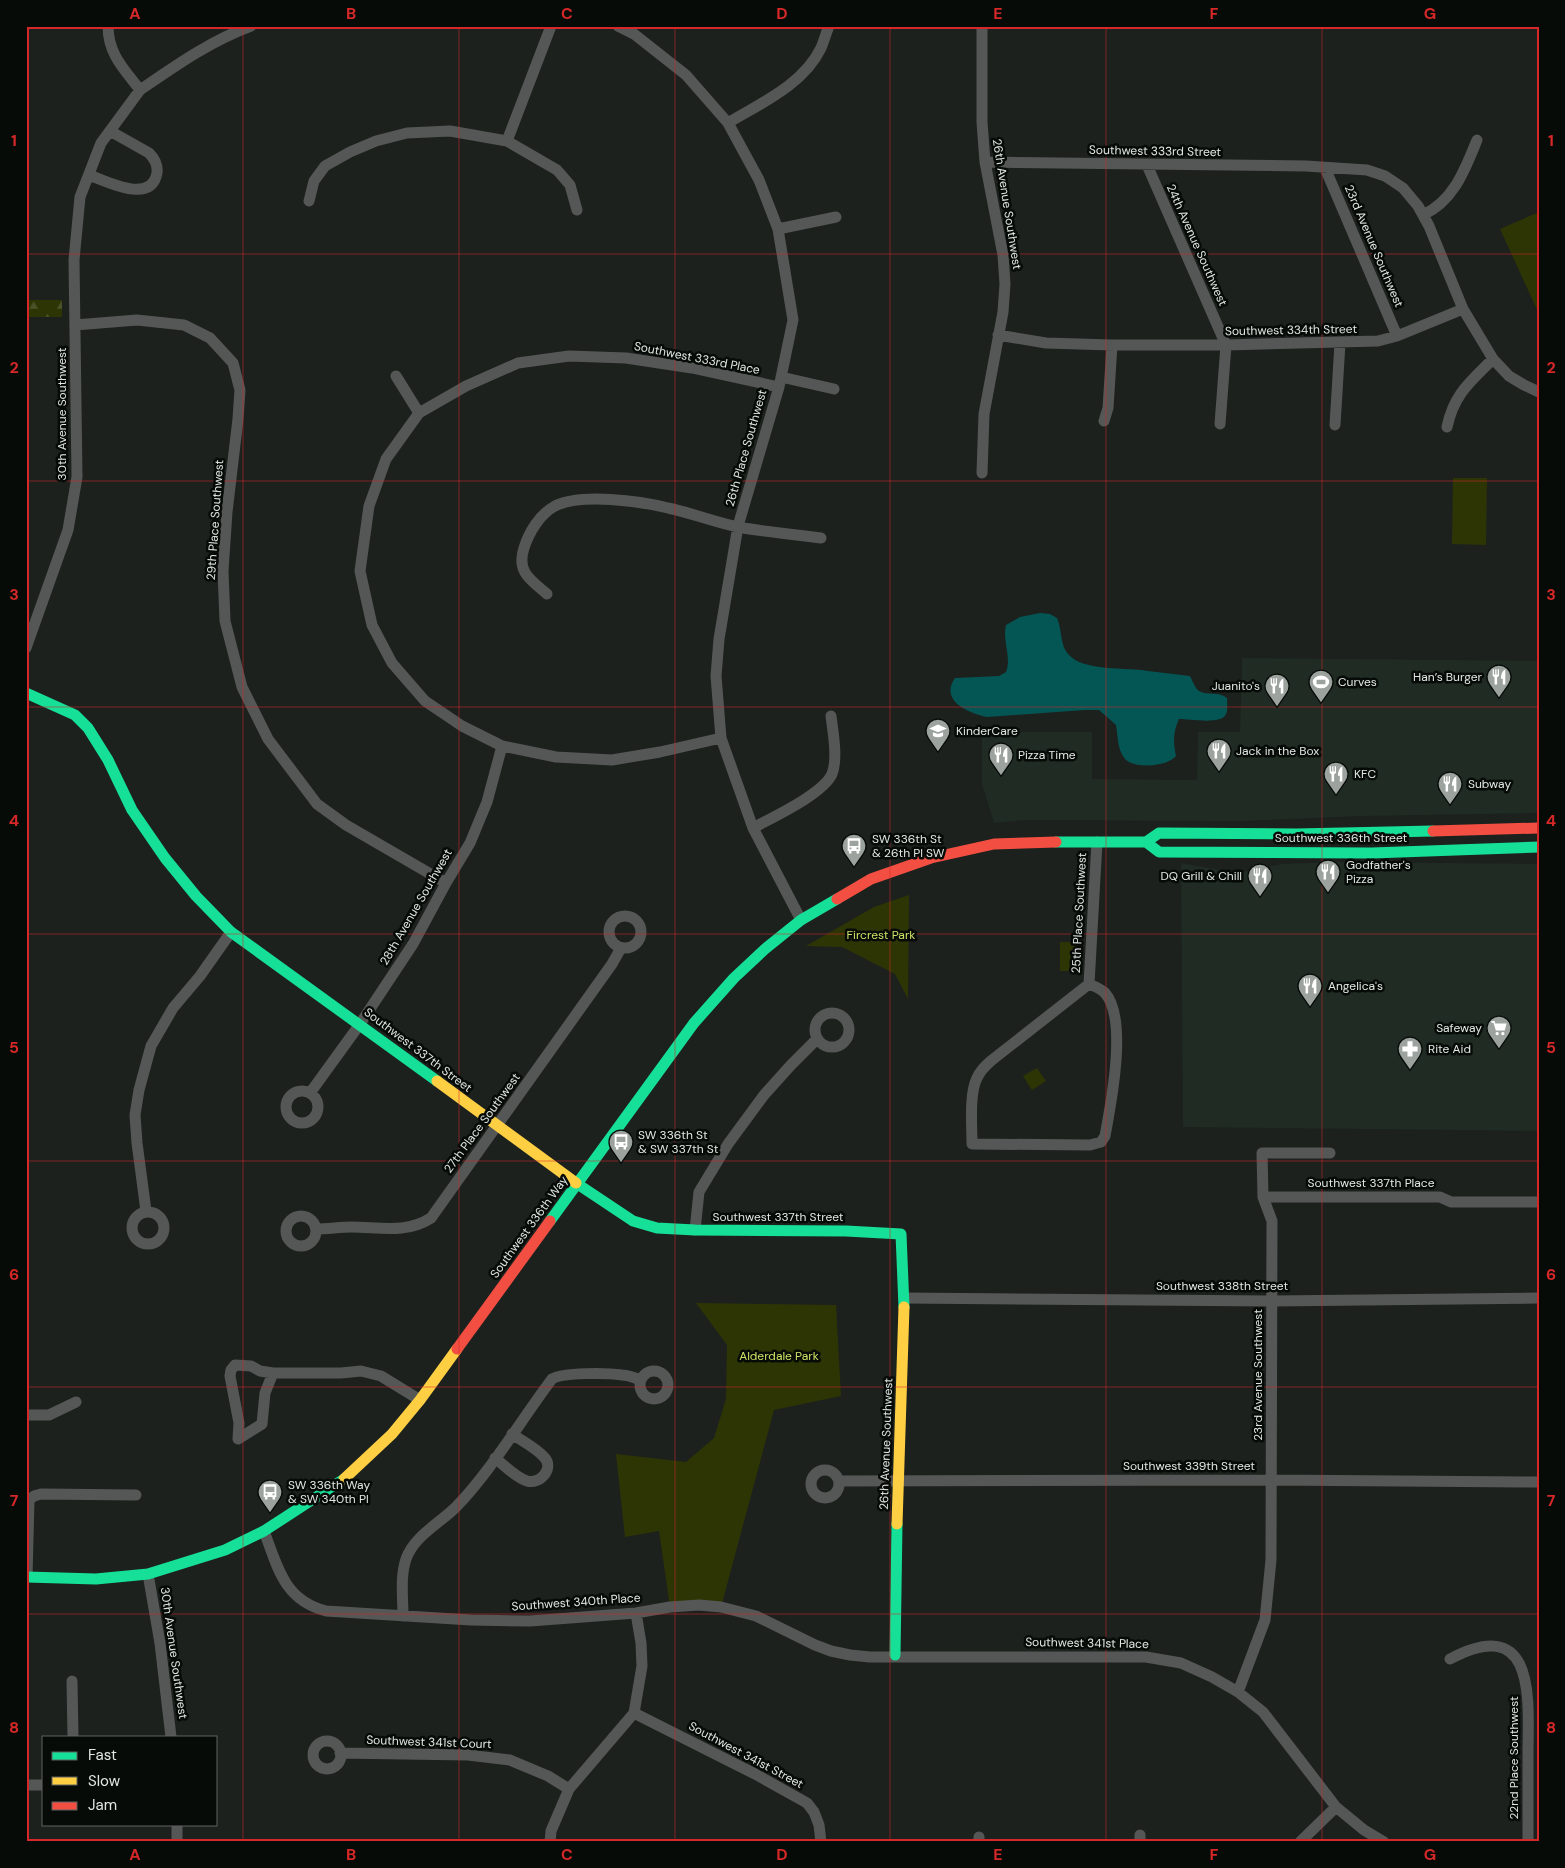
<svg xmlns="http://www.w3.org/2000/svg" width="1565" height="1868" font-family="'DM Sans',sans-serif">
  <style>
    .built { fill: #1f2b23 }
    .green { fill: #2e3504 }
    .forest { fill: url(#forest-firs) }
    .water { fill: #045654 }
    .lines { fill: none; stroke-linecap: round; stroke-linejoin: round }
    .street { stroke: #555756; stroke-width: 11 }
    .fast { stroke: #16e098; stroke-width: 11 }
    .slow { stroke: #ffcf43; stroke-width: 11 }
    .jam { stroke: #f24e42; stroke-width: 11 }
    .grid { fill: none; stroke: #d62828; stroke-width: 1; stroke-opacity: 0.55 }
    .labels { text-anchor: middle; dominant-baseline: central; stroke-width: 5; stroke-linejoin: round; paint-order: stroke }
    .street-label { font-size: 12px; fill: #e1e7e3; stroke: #070b08 }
    .poi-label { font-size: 12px; fill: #e1e7e3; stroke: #070b08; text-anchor: start }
    .park-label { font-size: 12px; fill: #cde164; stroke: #070b08 }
    .neatline { fill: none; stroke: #d62828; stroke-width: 2 }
    .grid-label { font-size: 16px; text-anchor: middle; font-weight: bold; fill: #d62828 }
  </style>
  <defs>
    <pattern id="forest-firs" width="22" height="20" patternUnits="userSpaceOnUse" patternTransform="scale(1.25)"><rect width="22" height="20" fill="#2e3504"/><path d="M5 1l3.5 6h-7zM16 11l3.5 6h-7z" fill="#4c5228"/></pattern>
  </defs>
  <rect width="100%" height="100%" fill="#1c211e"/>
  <path class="built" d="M1242 658 1539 661V813L1364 816 1240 821 1025 820 994 823 982 784V732H1092V779L1197 780 1198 732H1240Z
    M1338 862 1539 864V1131L1183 1127 1181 863 1238 873 1282 864Z"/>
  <path class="green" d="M1539 212V314L1500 229Z
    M1453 478H1487L1486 545 1452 544Z
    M909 895 908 999 895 974 842 947 806 946 874 907Z
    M1060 942H1077V971H1060Z
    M1037 1068 1046 1081 1032 1090 1023 1076Z
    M696 1303 836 1305 841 1396 774 1410 721 1607H670L659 1531 625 1537 616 1454 686 1462 714 1438 726 1399 727 1345Z"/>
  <path class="forest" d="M26 300H62V317H26Z"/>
  <path class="water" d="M1040 613 1050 614 1057 618C1062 629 1060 645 1068 654 1083 672 1127 667 1148 671 1162 673 1176 674 1190 676 1193 681 1194 687 1199 691 1208 696 1219 691 1227 698 1227 703 1228 710 1226 714 1222 725 1190 719 1179 719 1173 732 1173 742 1176 756 1167 767 1134 769 1125 759 1117 749 1118 736 1116 725L1099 710H1084L987 717C969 713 939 701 955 678L999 676 1006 672C1012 657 1002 642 1006 625L1020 617Z"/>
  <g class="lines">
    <path class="street" d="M618 26 634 34 686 75 728 123
      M140 90C175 66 210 41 251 26
      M507 141 551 26
      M985 162 1306 166 1367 170 1385 176 1403 188 1418 206 1429 226 1463 309 1493 359 1509 376 1524 385 1539 392
      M1147 165 1226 345 1220 424
      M1325 168 1397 336
      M89 175C106 181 151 205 157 173 158 165 154 158 149 153L110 131
      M309 201 314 181 325 166 350 152 376 141 407 133 450 131 507 141 557 170 570 185 577 210
      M1423 215C1454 201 1465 169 1477 140
      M778 229 836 217
      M75 325 137 320 184 325 210 338 233 363 240 390 238 419 227 512 223 571 225 621 242 687 268 739 317 804 346 825 446 883
      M998 335 1046 343 1112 345H1226L1378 341 1397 336 1463 309
      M396 376 419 413
      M781 377 834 389
      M1104 421 1108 408 1112 345
      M1335 425 1340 343
      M1447 427C1454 394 1470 382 1493 359
      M982 473 984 414 1003 312 1005 284 1003 255 985 162 982 122V26
      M547 594C531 580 516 572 524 548 529 532 540 514 555 506 581 493 640 501 668 508 692 513 714 522 738 527 765 532 793 534 821 538
      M26 648 68 530 77 477 74 260 80 197 101 143 140 90C124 69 108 54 108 26
      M721 738 660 752 612 760 556 757 502 746 462 726 425 701 392 663 372 625 360 571 369 506 386 459 419 413 466 386 518 363 569 356 626 358 692 368 779 387
      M753 828C773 817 823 794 832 774 838 759 833 732 831 716
      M609 932a16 16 0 1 1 32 0a16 16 0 1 1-32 0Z
      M801 920 753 828 721 738 716 676 719 639 738 526 779 387 793 320 778 229 759 180 728 123C761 103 803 85 821 48 824 41 826 33 829 26
      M1089 984 992 1060C986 1065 980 1071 977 1078 969 1094 972 1126 972 1144L1090 1145 1101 1142 1105 1136C1111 1103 1128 1019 1105 993 1101 989 1094 986 1089 984L1097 842
      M815 1030a17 17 0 1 1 34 0a17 17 0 1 1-34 0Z
      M286 1107a16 16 0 1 1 32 0a16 16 0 1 1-32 0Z
      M310 1093 360 1024 413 944 446 883 470 843 487 802 502 746
      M1263 1197H1440L1451 1202H1539
      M146 1211 137 1143 135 1115 139 1090 151 1046 173 1008 200 976 231 932
      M132 1228a16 16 0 1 1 32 0a16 16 0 1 1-32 0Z
      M286 1231a15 15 0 1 1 30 0a15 15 0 1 1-30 0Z
      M316 1229C328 1229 340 1227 351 1227 379 1227 406 1234 431 1218L612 964 621 948
      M695 1230 699 1192 728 1144 764 1095 791 1065 817 1039
      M904 1298 1272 1301 1539 1298
      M640 1385a14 14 0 1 1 28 0a14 14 0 1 1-28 0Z
      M273 1373 265 1393 262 1424 238 1439 239 1423 230 1376 231 1370 235 1365 251 1366 260 1371 273 1373H341L361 1371 381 1376 420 1400
      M26 1415H49L76 1402
      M495 1458C504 1465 516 1478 527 1481 540 1485 555 1468 544 1457 536 1448 522 1441 512 1434
      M811 1484a14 14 0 1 1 28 0a14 14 0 1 1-28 0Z
      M839 1481 1272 1480 1539 1482
      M264 1531C278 1568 284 1600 326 1611L471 1620 530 1621 636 1613 670 1607 699 1605 721 1607 756 1616 815 1645 831 1651 850 1655 870 1657H1146L1181 1663 1212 1677 1238 1692 1263 1712 1336 1807
      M148 1574 160 1643 171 1737
      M27 1577 29 1500 34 1496 41 1494 136 1495
      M403 1616C403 1598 400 1577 406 1559 414 1536 440 1523 456 1507 491 1471 521 1420 552 1379 563 1372 608 1373 622 1375 628 1375 635 1378 641 1380
      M1450 1659C1533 1615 1529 1692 1528 1749 1528 1780 1528 1811 1528 1842
      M72 1681 73 1737
      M1238 1692 1265 1620 1271 1560 1272 1221 1263 1197 1262 1153H1330
      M634 1713 755 1774 807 1803 814 1812 819 1825 821 1842
      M313 1755a14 14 0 1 1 28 0a14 14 0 1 1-28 0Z
      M340 1753 468 1755 510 1760 548 1776 569 1789
      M26 1785H44
      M1140 1835V1842
      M177 1842V1824
      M550 1842 551 1831 569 1789 634 1713 642 1666 641 1643 636 1613
      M979 1842V1837
      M1300 1842 1336 1807 1364 1830 1384 1842"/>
    <path class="fast" d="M26 693 75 715 88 728 108 760 132 810 165 858 196 896 231 932 437 1081
      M1056 842H1146L1159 833 1297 834 1433 831
      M1146 842 1159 852 1372 853 1539 847
      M576 1183 633 1221 657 1228 695 1230 846 1231 901 1234 904 1307
      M550 1221 694 1023 734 978 765 949 801 920 837 899
      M26 1577 96 1579 148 1574 225 1550 264 1531 344 1479
      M895 1655 897 1524"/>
    <path class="slow" d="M437 1081 576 1183
      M344 1479 392 1434 420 1400 457 1349
      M897 1524 904 1307"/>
    <path class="jam" d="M1433 831 1539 828
      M837 899 871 879 931 858 994 844 1056 842
      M457 1349 550 1221"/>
  </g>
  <path class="grid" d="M243 26V1842M459 26V1842M675 26V1842M890 26V1842M1106 26V1842M1322 26V1842M26 254H1539M26 481H1539M26 707H1539M26 934H1539M26 1161H1539M26 1387H1539M26 1614H1539"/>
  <defs>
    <symbol id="restaurant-pin" viewBox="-11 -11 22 30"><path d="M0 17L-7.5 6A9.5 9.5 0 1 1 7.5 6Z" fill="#9ca29e" stroke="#070b08"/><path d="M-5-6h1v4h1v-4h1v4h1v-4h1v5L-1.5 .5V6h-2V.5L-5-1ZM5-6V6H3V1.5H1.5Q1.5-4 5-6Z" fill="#fff"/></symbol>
    <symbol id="stadium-pin" viewBox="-11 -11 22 30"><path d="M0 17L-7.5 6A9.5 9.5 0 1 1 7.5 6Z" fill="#9ca29e" stroke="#070b08"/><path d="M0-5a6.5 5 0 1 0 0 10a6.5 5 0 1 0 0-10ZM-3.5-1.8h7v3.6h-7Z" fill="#fff"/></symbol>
    <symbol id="school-pin" viewBox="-11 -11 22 30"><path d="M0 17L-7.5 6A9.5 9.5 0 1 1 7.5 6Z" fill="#9ca29e" stroke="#070b08"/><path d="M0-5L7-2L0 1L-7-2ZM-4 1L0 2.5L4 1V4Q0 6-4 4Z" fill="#fff"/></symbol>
    <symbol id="bus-pin" viewBox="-11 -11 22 30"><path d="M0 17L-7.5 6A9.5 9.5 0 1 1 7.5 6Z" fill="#9ca29e" stroke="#070b08"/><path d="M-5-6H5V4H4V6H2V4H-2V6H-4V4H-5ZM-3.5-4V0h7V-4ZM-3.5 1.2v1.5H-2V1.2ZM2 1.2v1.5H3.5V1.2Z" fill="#fff"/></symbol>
    <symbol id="supermarket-pin" viewBox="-11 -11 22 30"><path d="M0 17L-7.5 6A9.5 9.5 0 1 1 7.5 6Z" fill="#9ca29e" stroke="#070b08"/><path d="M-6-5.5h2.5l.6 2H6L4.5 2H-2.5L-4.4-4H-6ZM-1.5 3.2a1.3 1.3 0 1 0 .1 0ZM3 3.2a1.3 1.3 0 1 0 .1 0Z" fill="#fff"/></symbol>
    <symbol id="pharmacy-pin" viewBox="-11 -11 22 30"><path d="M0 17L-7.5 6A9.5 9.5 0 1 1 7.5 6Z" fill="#9ca29e" stroke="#070b08"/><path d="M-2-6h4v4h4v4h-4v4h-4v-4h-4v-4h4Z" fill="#fff"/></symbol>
  </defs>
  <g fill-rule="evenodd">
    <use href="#restaurant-pin" x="1485" y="663" width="28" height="38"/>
    <use href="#stadium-pin" x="1307" y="668" width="28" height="38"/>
    <use href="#restaurant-pin" x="1263" y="672" width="28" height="38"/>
    <use href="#school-pin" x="924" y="717" width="28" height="38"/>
    <use href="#restaurant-pin" x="1205" y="737" width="28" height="38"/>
    <use href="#restaurant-pin" x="987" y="741" width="28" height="38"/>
    <use href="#restaurant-pin" x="1322" y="760" width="28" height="38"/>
    <use href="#restaurant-pin" x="1436" y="770" width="28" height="38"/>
    <use href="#bus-pin" x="840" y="832" width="28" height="38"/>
    <use href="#restaurant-pin" x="1314" y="858" width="28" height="38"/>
    <use href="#restaurant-pin" x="1246" y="862" width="28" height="38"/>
    <use href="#restaurant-pin" x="1296" y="972" width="28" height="38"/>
    <use href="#supermarket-pin" x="1485" y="1014" width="28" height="38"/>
    <use href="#pharmacy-pin" x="1396" y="1035" width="28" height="38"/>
    <use href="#bus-pin" x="607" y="1128" width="28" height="38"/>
    <use href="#bus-pin" x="256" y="1478" width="28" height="38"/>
  </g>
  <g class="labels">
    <g class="street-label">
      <text transform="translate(1155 151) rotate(1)">Southwest 333rd Street</text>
      <text transform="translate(1007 204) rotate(81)">26th Avenue Southwest</text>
      <text transform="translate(1197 245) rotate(66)">24th Avenue Southwest</text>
      <text transform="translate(1374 246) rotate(67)">23rd Avenue Southwest</text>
      <text transform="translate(1291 330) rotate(-1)">Southwest 334th Street</text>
      <text transform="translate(697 358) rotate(11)">Southwest 333rd Place</text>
      <text transform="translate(62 414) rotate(-90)">30th Avenue Southwest</text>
      <text transform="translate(746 448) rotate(-74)">26th Place Southwest</text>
      <text transform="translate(215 520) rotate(-86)">29th Place Southwest</text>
      <text x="1341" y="838">Southwest 336th Street</text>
      <text transform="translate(416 907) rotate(-60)">28th Avenue Southwest</text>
      <text transform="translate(1079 913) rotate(-87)">25th Place Southwest</text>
      <text transform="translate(418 1050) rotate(37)">Southwest 337th Street</text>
      <text transform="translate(482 1123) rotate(-54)">27th Place Southwest</text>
      <text x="1371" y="1183">Southwest 337th Place</text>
      <text x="778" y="1217">Southwest 337th Street</text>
      <text transform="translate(529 1227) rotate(-54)">Southwest 336th Way</text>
      <text x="1222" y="1286">Southwest 338th Street</text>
      <text transform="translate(1258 1375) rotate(-90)">23rd Avenue Southwest</text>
      <text transform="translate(886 1444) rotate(-88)">26th Avenue Southwest</text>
      <text x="1189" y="1466">Southwest 339th Street</text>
      <text transform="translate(576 1602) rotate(-4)">Southwest 340th Place</text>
      <text transform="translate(1087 1643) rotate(1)">Southwest 341st Place</text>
      <text transform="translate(174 1653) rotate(82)">30th Avenue Southwest</text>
      <text transform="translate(429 1742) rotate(2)">Southwest 341st Court</text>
      <text transform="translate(746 1755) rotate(28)">Southwest 341st Street</text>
      <text transform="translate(1514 1758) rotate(-90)">22nd Place Southwest</text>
    </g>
    <g class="poi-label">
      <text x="1482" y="677" text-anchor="end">Han’s Burger</text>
      <text x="1338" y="682">Curves</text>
      <text x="1260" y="686" text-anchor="end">Juanito's</text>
      <text x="956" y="731">KinderCare</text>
      <text x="1236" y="751">Jack in the Box</text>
      <text x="1018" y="755">Pizza Time</text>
      <text x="1354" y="774">KFC</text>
      <text x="1468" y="784">Subway</text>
      <text x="872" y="839">SW 336th St<tspan x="872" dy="14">&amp; 26th Pl SW</tspan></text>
      <text x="1346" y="865">Godfather's<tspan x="1346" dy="14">Pizza</tspan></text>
      <text x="1242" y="876" text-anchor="end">DQ Grill &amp; Chill</text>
      <text x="1328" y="986">Angelica's</text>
      <text x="1482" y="1028" text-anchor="end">Safeway</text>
      <text x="1428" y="1049">Rite Aid</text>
      <text x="638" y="1135">SW 336th St<tspan x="638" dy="14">&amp; SW 337th St</tspan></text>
      <text x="288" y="1485">SW 336th Way<tspan x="288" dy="14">&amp; SW 340th Pl</tspan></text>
    </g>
    <g class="park-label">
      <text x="881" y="935">Fircrest Park</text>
      <text x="779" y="1356">Alderdale Park</text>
    </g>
  </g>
  <rect width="1565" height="1868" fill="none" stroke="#070b08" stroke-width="55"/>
  <rect x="42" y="1736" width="175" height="90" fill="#070b08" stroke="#5e6360"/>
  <rect x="52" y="1752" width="25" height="8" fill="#16e098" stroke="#5e6360"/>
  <text x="88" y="1760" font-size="15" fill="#e1e7e3">Fast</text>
  <rect x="52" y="1777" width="25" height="8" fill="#ffcf43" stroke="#5e6360"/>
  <text x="88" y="1786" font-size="15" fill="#e1e7e3">Slow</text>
  <rect x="52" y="1802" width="25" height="8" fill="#f24e42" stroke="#5e6360"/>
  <text x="88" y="1810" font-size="15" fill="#e1e7e3">Jam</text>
  <rect x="28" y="28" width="1510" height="1812" class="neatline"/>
  <g class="grid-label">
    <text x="135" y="19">A</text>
    <text x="351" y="19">B</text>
    <text x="567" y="19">C</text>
    <text x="782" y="19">D</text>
    <text x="998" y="19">E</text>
    <text x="1214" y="19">F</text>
    <text x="1430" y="19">G</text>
    <text x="14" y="146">1</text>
    <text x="1551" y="146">1</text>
    <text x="14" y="373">2</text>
    <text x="1551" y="373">2</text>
    <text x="14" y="600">3</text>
    <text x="1551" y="600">3</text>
    <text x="14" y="826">4</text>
    <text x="1551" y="826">4</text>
    <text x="14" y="1053">5</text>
    <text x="1551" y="1053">5</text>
    <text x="14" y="1280">6</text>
    <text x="1551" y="1280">6</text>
    <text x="14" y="1506">7</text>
    <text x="1551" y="1506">7</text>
    <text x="14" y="1733">8</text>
    <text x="1551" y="1733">8</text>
    <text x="135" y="1860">A</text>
    <text x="351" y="1860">B</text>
    <text x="567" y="1860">C</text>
    <text x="782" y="1860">D</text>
    <text x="998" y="1860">E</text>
    <text x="1214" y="1860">F</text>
    <text x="1430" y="1860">G</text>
  </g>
</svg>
